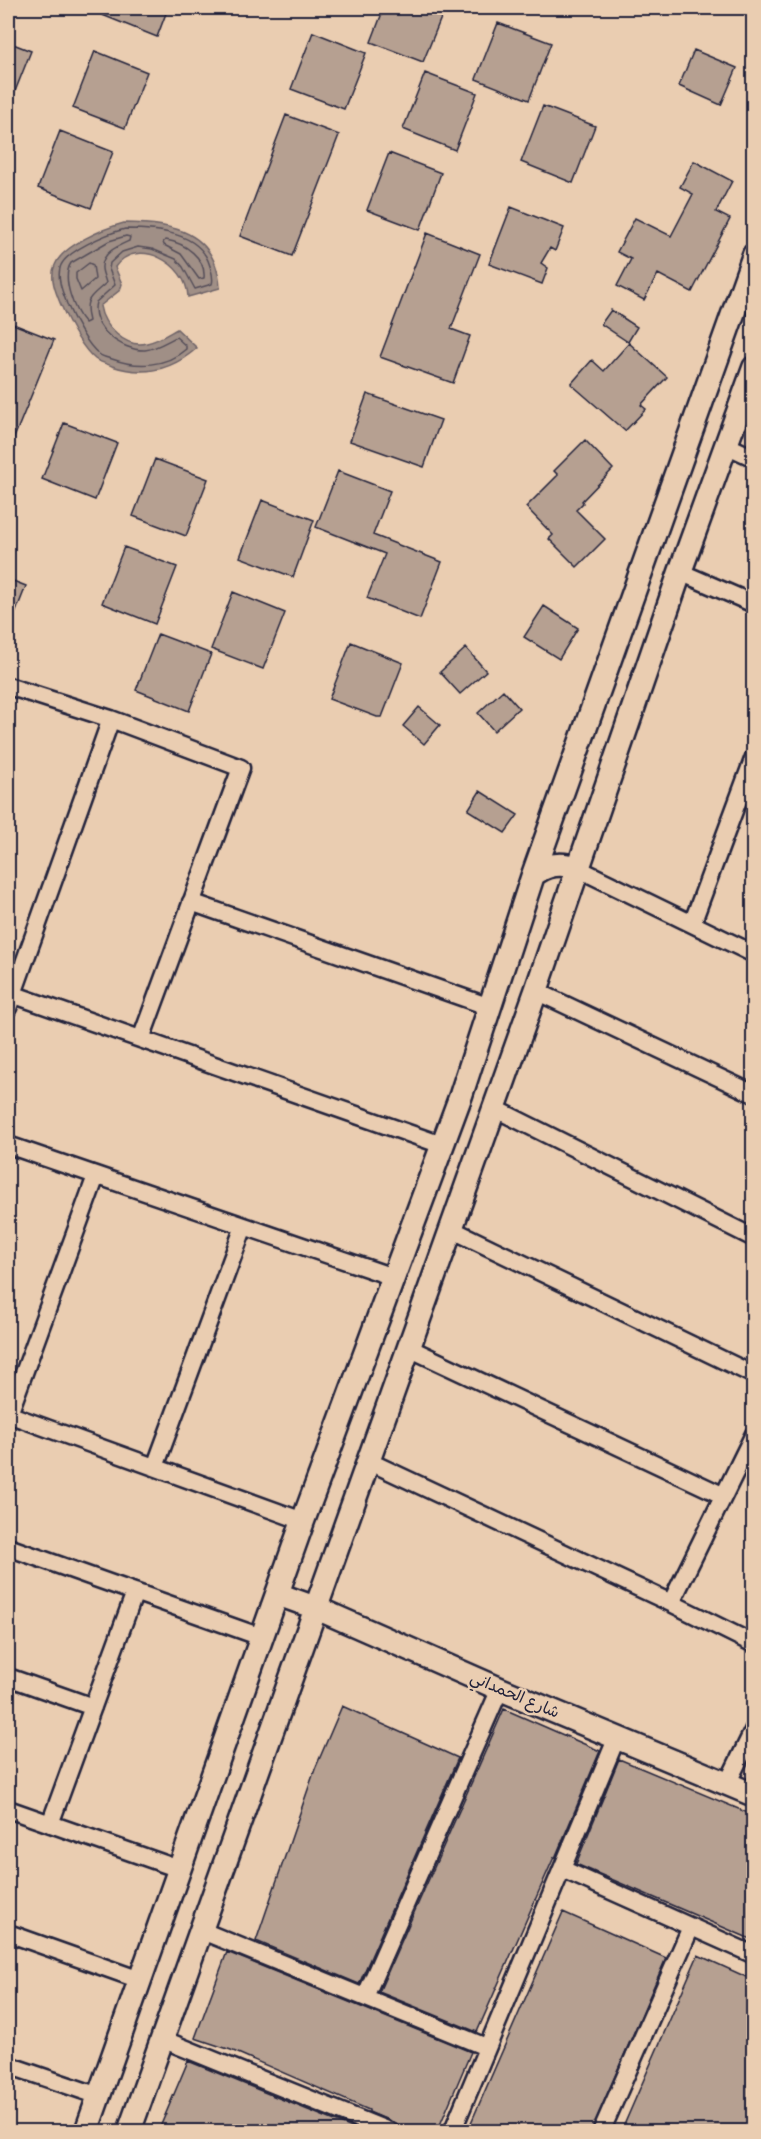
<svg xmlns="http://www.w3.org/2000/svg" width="761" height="2139" font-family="Pangolin,'Playpen Sans Arabic',sans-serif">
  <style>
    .water { fill: #a08f86; stroke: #6e6368; stroke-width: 1.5 }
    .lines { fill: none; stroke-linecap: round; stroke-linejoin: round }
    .shore { stroke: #544e59; stroke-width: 1.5 }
    .building { fill: #b6a091; stroke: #22223b; stroke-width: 1.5 }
    .street-casing { stroke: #22223b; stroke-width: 21 }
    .secondary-casing { stroke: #22223b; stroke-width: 27 }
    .street { stroke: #eacdb1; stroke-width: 16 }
    .secondary { stroke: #eacdb1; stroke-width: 22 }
    .labels { text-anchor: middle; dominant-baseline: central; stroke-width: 5; stroke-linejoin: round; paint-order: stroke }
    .street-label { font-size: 16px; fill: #22223b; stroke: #eacdb1 }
  </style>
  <rect width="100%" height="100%" fill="#eacdb1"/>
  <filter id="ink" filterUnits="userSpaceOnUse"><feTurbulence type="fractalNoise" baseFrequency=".0167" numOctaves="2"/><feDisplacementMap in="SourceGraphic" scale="12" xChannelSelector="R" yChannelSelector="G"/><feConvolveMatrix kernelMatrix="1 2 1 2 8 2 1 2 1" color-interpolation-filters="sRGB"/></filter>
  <g filter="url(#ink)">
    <path class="water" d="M124 223C173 223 216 231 220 288L188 297C187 263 137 236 115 267L122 284 120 290 100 306C103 326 126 349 147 343 158 341 168 334 177 329L197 348C172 370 144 377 112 366 107 364 99 362 95 359 81 347 68 321 61 305 56 293 49 277 55 265 63 245 105 228 124 223Z"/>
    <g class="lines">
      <path class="shore" d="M125 229C155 229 200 231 210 266 212 273 214 278 212 284L195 289 183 267 176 259 152 249 138 247 122 252 110 263 109 269 115 285 96 302C89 327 122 351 145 350 155 349 166 342 176 337L186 346V349C166 367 137 368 112 359 108 358 102 357 99 354 87 345 73 318 67 304 63 293 57 280 60 268 64 251 109 233 125 229Z
        M126 236 130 237 129 241C118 246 101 253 102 268 102 273 105 278 106 283 91 297 83 298 89 321L85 323C74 311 61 278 71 263L109 241Z
        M166 240C185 243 206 258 204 278L199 279 181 254 164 245 163 242Z
        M89 263 93 265 95 279 81 291 76 279V273Z"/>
    </g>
    <path class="building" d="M85 8H168L157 37Z
      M384 8H445L423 62 371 42Z
      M498 23 551 43 529 100 476 79Z
      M313 32 366 53 344 109 291 89Z
      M8 42 31 51 8 109Z
      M694 50 737 68 721 105 679 86Z
      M95 51 147 72 125 128 73 108Z
      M425 73 477 93 455 150 403 129Z
      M543 106 595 126 573 183 521 162Z
      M286 115 339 135 292 256 240 236Z
      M60 131 113 152 91 208 38 188Z
      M389 153 441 173 420 230 367 210Z
      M694 161 732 181 716 212 730 219 692 292 658 274 644 300 617 286 631 259 617 252 635 218 671 236 693 194 680 187Z
      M511 207 564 228 555 251 550 248 541 263 548 268 542 284 489 264Z
      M427 233 480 254 451 329 470 336 453 383 380 357Z
      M611 310 637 327 628 342 601 324Z
      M8 322 54 340 9 450H8Z
      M629 343 667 377 641 405 646 409 625 431 571 384 592 360 604 371Z
      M367 394 441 420 424 467 350 441Z
      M64 423 117 443 95 500 42 479Z
      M585 440 613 469 582 501 583 503 576 510 605 539 577 567 549 539 553 535 526 507 558 475 554 471Z
      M155 459 208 479 186 536 133 516Z
      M338 471 390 491 373 535 442 562 420 619 367 598 385 554 316 527Z
      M262 500 314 520 293 577 240 557Z
      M124 547 177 567 155 624 102 603Z
      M8 579 26 586 8 632Z
      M233 592 285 613 263 669 211 649Z
      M544 606 578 628 559 659 524 637Z
      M158 634 211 654 189 711 136 690Z
      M351 642 403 663 382 717H377L329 699Z
      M466 648 486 671 460 694 440 672Z
      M503 690 519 708 494 731 478 713Z
      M419 707 440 725 424 744 403 726Z
      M480 791 518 815 505 833 468 810Z
      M342 1706 458 1758 359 1984 256 1941 315 1769Z
      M504 1709 600 1751 555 1858 554 1857 477 2032 379 1992Z
      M619 1759 753 1815V1940L576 1864Z
      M563 1912 666 1958 591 2132H467Z
      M227 1952 471 2052 437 2132H401L400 2126 395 2123 369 2112V2110L231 2050 195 2038Z
      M698 1955 753 1980V2132H621Z
      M188 2061 362 2132H158Z"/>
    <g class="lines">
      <defs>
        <path id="street" d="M726 445 754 458
          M680 572 754 604
          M8 686 111 719 241 768 141 1039
          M577 868 754 954
          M191 902 490 1007
          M692 924 754 757
          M536 991 754 1094
          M12 994 442 1145
          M8 1008 111 719
          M494 1108 754 1238
          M8 1145 393 1277
          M451 1229 754 1375
          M409 1348 722 1495
          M8 1414 303 1521
          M9 1414 96 1176
          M368 1461 671 1603 754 1644
          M155 1467 244 1226
          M8 1547 261 1637
          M671 1603 754 1434
          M8 1677 93 1707
          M727 1784 754 1729
          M8 1809 179 1869
          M50 1824 135 1592
          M562 1869 754 1955
          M200 1930 486 2047
          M8 1933 140 1980
          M365 1997 500 1689
          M162 2039 391 2132
          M8 2065 99 2096
          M452 2132 617 1737
          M601 2132 691 1927"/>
        <path id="secondary" d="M533 875C547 864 561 862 577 868
          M277 1594 316 1608 500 1689 754 1795
          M86 2132 303 1521 461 1095 533 875 754 255
          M129 2132 536 991 680 572 754 368"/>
      </defs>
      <use href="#street" class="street-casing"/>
      <use href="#secondary" class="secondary-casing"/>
      <use href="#street" class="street"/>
      <use href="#secondary" class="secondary"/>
    </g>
  </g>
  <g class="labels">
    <g class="street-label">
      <text transform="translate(515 1695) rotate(23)">شارع الحمداني</text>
    </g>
  </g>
  <rect width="761" height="2139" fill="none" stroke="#eacdb1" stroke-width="30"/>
  <rect x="15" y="15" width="731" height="2109" fill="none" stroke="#22223b" stroke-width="2" filter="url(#ink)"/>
</svg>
